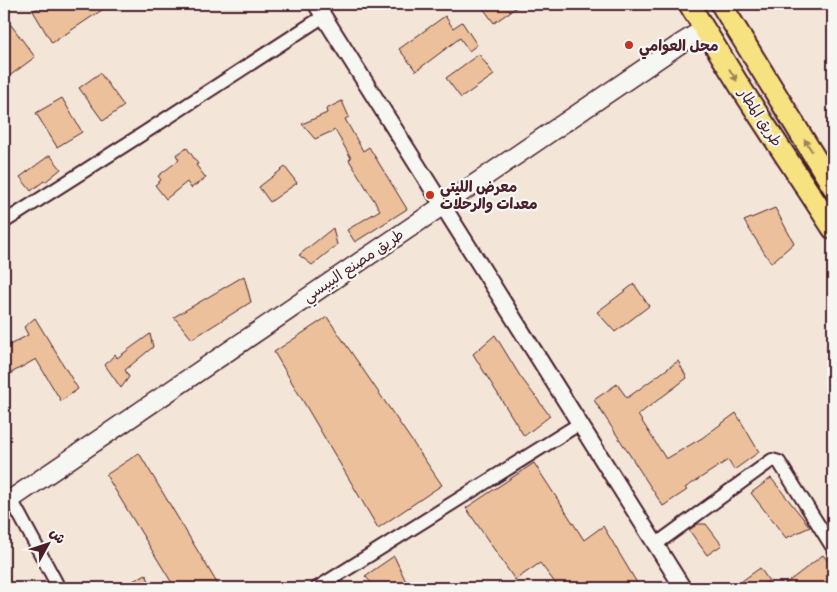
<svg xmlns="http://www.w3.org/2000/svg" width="837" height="592" font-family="'Patrick Hand','Playpen Sans Arabic',sans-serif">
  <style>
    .building { fill: #ebc09b; stroke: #4a1f2b }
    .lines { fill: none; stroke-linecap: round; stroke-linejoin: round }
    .minor-casing { stroke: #4a1f2b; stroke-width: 16 }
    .tertiary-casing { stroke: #4a1f2b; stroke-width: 19 }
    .secondary-casing { stroke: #4a1f2b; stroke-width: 21 }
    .trunk-casing { stroke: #4a1f2b; stroke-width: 24 }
    .minor { stroke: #f6f6f2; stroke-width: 12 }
    .tertiary { stroke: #f6f6f2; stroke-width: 15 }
    .secondary { stroke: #f6f6f2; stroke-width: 18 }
    .trunk { stroke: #f7e281; stroke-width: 20 }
    .oneway { fill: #a08056 }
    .poi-dot { fill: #c8321e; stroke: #f6f6f2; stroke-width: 2 }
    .labels { text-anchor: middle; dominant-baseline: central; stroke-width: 4.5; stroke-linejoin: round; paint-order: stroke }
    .poi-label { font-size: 15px; font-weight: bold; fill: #4a1f2b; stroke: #f6f6f2; text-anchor: start }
    .street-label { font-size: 15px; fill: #4a1f2b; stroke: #f6f6f2 }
  </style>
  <rect width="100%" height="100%" fill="#f3e6d8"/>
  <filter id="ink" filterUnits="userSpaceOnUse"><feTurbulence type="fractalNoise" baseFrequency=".02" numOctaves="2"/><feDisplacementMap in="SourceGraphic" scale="10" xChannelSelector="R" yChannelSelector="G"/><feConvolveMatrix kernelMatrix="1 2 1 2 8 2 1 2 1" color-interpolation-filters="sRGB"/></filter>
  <g filter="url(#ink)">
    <path class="building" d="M45 4H111L52 43 33 11Z
      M480 4H521L494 23Z
      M445 16 453 28 462 22 477 45 469 51 460 38 416 71 399 49Z
      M11 25 35 57 4 80V30Z
      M479 54 494 75 461 98 446 78Z
      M100 73 124 106 103 121 79 88Z
      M62 98 82 132 57 147 36 113Z
      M342 101 349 117 345 119 363 151 369 147 407 209 355 242 347 230 380 210 349 160 351 158 335 130 315 139 302 124 327 113 326 109Z
      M187 148 198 164 196 165 206 178 191 188 187 182 166 199 155 185 161 180 158 176 179 160 176 155Z
      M50 155 61 169 45 182 44 181 31 191 20 177Z
      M285 167 297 183 270 202 259 187Z
      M775 208 794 243 771 263 744 221Z
      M333 228 337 245 312 265 299 255Z
      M244 276 251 302 192 339 174 317Z
      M634 284 649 306 615 332 597 312Z
      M327 317 442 485 378 528 274 352Z
      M35 318 78 389 61 401 36 359 4 377V348L28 335 24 327Z
      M150 334 153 347 125 370 129 377 121 388 105 365 115 354 117 358Z
      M495 335 520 376 550 416 524 436 473 354Z
      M678 361 687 378 638 415 666 459 702 438 736 413 759 452 734 470 728 460 685 488 687 490 663 506 594 400 617 384 627 398Z
      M139 453 220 588H175L106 475Z
      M534 463 584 540 603 526 640 588H559L540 563 515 580 466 508Z
      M771 478 810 527 786 538 751 493Z
      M698 524H706L722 545 707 555 689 530Z
      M823 555 833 568V583L826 588H780Z
      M394 556 409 588H376L365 576Z
      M760 568 769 581 759 588H746L742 581Z
      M146 574 152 588H120Z"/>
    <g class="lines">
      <defs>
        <path id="minor" d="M4 222 144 133 324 16
          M11 499 59 588
          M655 545 772 460 779 462 833 548
          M317 588 579 424"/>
        <path id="tertiary" d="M316 4 683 588"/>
        <path id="secondary" d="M4 504 680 44 704 29"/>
        <path id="trunk" d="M689 4 741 88 833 229
          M721 4 833 187"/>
      </defs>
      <use href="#minor" class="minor-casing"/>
      <use href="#tertiary" class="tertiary-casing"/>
      <use href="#secondary" class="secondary-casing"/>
      <use href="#trunk" class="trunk-casing"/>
      <use href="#minor" class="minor"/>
      <use href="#tertiary" class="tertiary"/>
      <use href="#secondary" class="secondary"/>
      <use href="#trunk" class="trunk"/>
    </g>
    <defs><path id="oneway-solid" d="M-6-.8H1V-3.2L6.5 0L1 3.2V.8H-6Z" transform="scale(1.25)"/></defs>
    <g class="oneway">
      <use href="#oneway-solid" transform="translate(733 75) rotate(58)"/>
      <use href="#oneway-solid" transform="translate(808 145) rotate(-122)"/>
    </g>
  </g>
  <g class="poi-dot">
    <circle cx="629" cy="45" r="5"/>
    <circle cx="430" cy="195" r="5"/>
  </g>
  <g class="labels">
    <g class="poi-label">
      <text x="639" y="45">محل العوامي</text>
      <text x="440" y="186">معرض الليتي<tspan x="440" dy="17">معدات والرحلات</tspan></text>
    </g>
    <g class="street-label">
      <text transform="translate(761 117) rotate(57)">طريق المطار</text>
      <text transform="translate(353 265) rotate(-34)">طريق مصنع البيبسي</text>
    </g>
  </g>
  <rect width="837" height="592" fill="none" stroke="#f6f6f2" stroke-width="20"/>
  <rect x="10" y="10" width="817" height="572" fill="none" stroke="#4a1f2b" stroke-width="2" filter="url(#ink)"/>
  <g transform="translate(48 544) rotate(50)" stroke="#f6f6f2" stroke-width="4" paint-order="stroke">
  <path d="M0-4L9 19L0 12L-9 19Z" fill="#4a1f2b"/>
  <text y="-8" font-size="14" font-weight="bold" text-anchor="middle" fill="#4a1f2b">ش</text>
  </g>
</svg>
